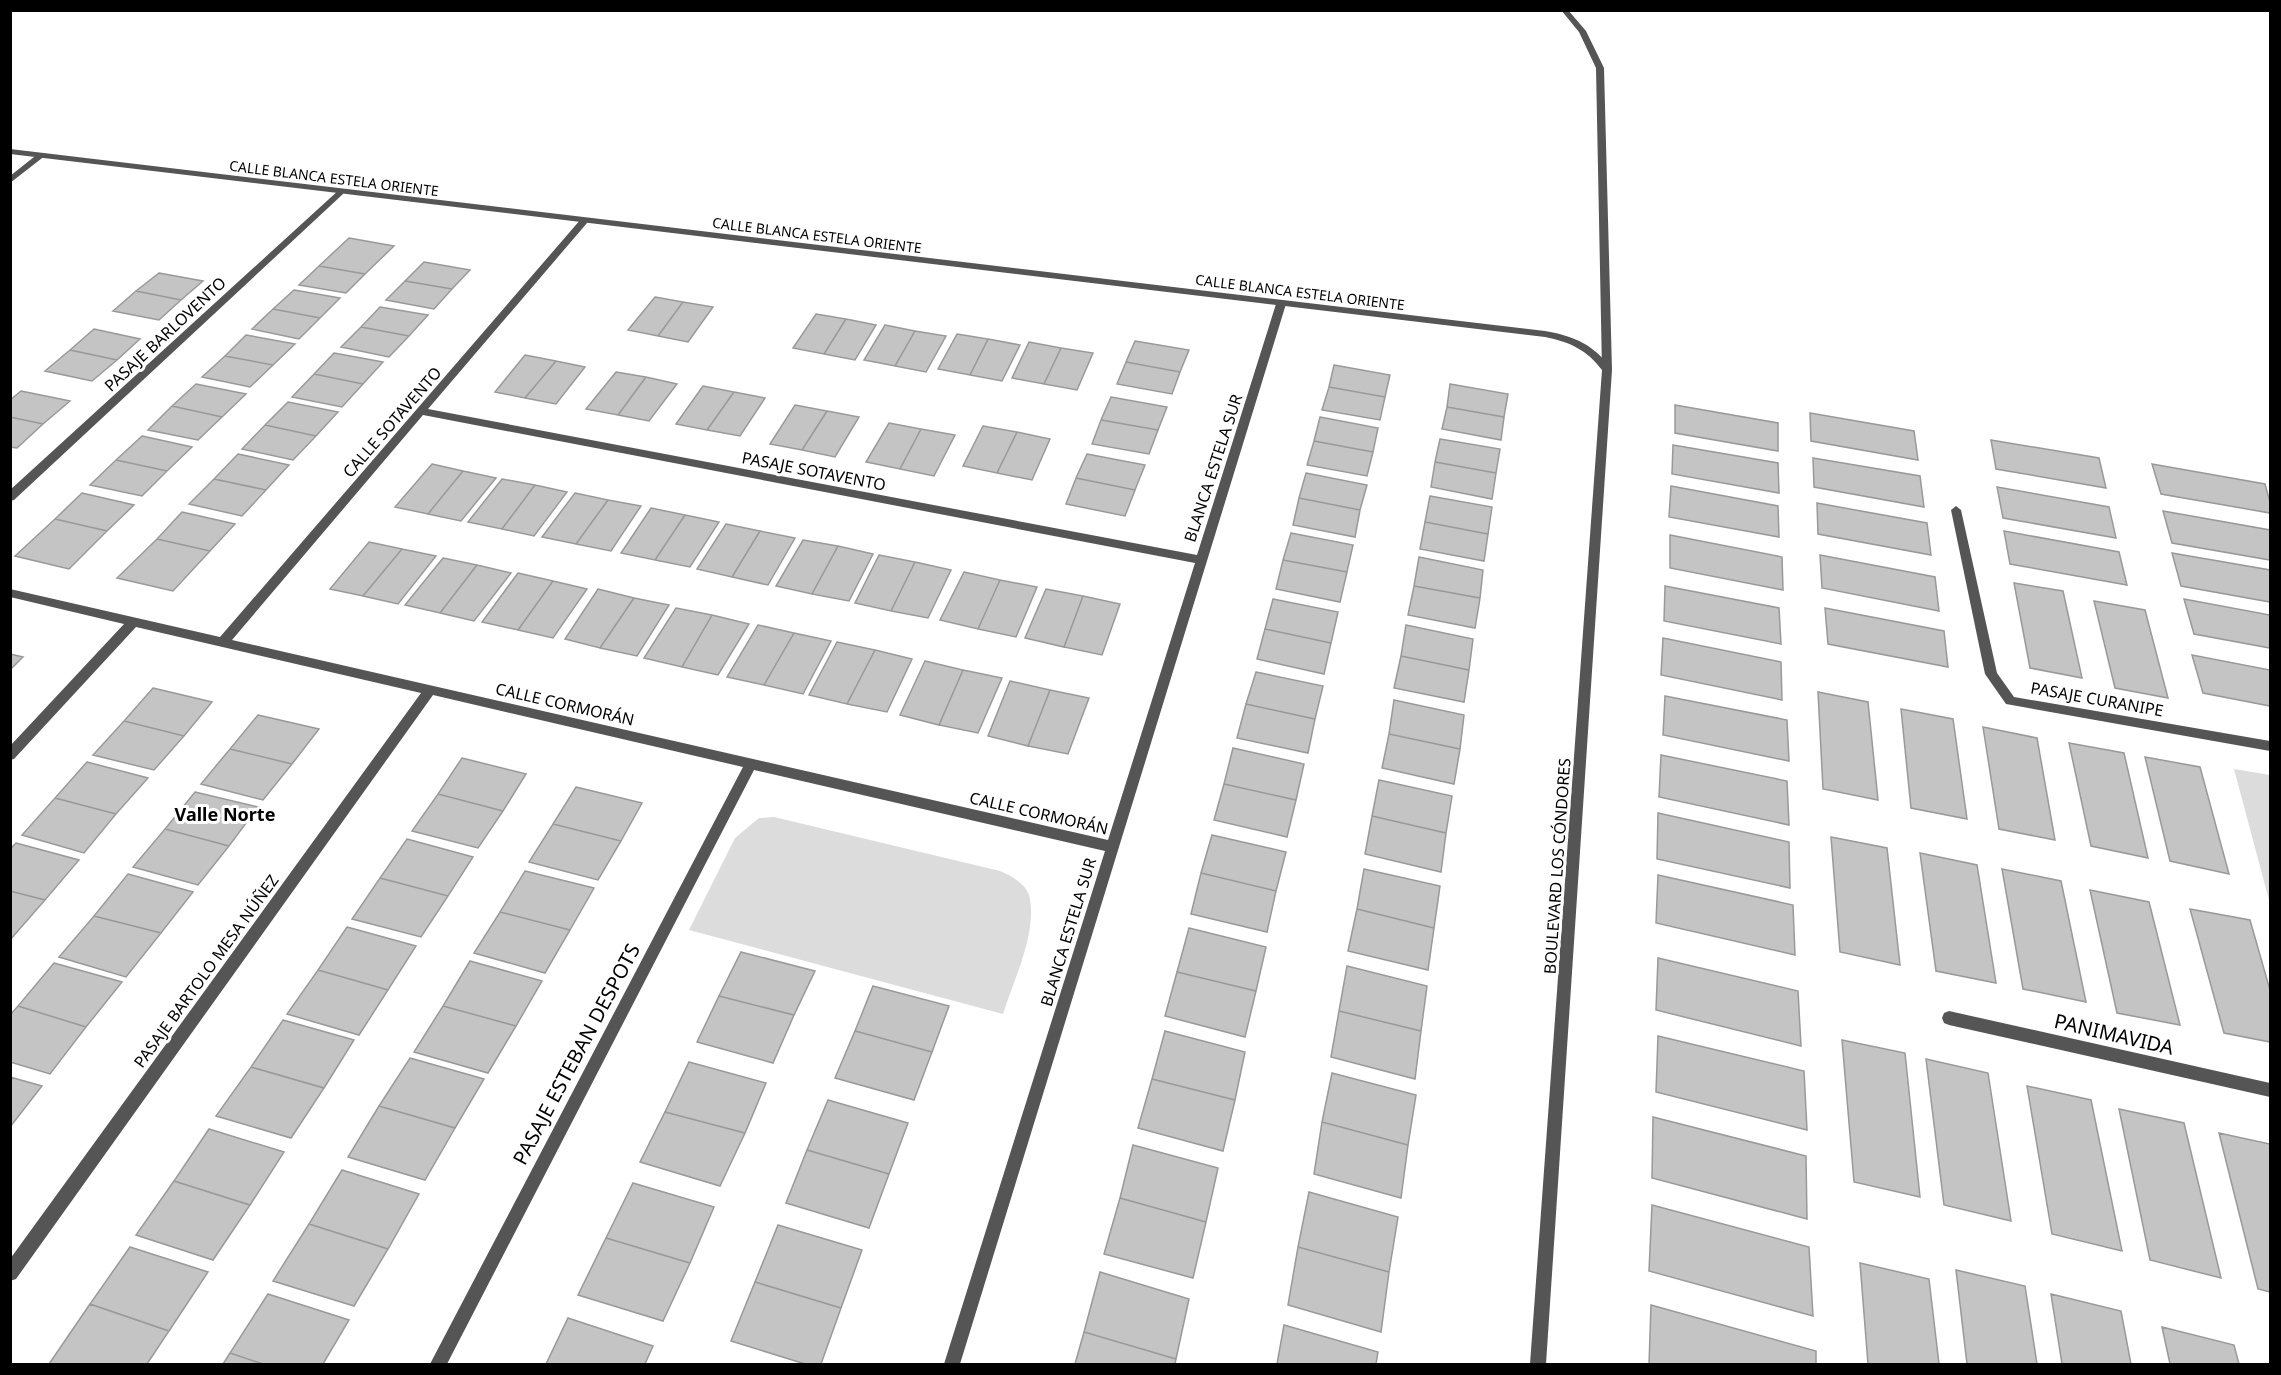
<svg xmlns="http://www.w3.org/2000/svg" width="2281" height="1375" font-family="'Noto Sans',sans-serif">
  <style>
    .green { fill: #dcdcdc }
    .building { fill: #c4c4c4; stroke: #999; stroke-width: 1.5 }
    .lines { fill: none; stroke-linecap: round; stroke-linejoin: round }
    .service { fill: #555; fill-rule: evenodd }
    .minor { fill: #555; fill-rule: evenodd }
    .tertiary { fill: #555; fill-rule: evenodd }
    .labels { text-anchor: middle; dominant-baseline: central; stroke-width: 6; stroke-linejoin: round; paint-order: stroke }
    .far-street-label { font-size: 14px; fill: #000; stroke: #fff }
    .street-label { font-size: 16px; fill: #000; stroke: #fff }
    .neighbourhood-label { font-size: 18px; font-weight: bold; fill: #000; stroke: #fff }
    .near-street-label { font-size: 20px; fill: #000; stroke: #fff }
  </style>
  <rect width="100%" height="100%" fill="#fff"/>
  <path class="green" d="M2234 769 2270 775V904Z
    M774 817 1000 871C1012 876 1028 885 1030 899 1036 936 1014 979 1003 1014L689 930 735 838 759 818Z"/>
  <path class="building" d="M349 238 394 246 365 274 319 266Z
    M424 262 470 270 452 289 405 281Z
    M319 266 365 274 346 293 299 285Z
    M159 273 203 281 181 300 136 291Z
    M405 281 452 289 434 309 386 300Z
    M294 290 340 298 320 318 273 309Z
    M136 291 181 300 159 320 113 311Z
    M655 297 683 302 658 336 628 330Z
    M683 302 713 307 688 342 658 336Z
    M380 307 428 315 409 336 361 327Z
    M273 309 320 318 299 339 252 329Z
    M816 314 846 319 824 354 793 348Z
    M846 319 876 325 855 360 824 354Z
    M885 325 915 331 895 366 864 360Z
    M361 327 409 336 389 357 341 347Z
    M94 329 140 339 117 360 70 350Z
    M915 331 946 336 926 372 895 366Z
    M957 334 988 339 970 375 938 369Z
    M246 335 295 344 273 365 225 356Z
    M988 339 1020 345 1002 381 970 375Z
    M1135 341 1189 350 1180 372 1126 362Z
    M1029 342 1061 348 1044 384 1012 378Z
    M1061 348 1093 353 1077 390 1044 384Z
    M70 350 117 360 92 381 45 371Z
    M334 353 383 362 363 384 314 374Z
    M525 355 556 361 525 398 495 392Z
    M225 356 273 365 250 387 202 377Z
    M556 361 585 367 556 404 525 398Z
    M1126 362 1180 372 1172 394 1117 384Z
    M1334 365 1390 375 1385 397 1329 387Z
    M616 372 646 377 618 415 586 409Z
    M314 374 363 384 342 407 292 397Z
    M646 377 677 384 649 421 618 415Z
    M196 384 246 394 222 417 172 406Z
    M1450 384 1508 394 1504 417 1447 407Z
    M703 386 734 392 707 430 676 424Z
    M1329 387 1385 397 1380 420 1322 410Z
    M21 391 70 401 43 424 10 417V400Z
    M734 392 765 398 740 436 707 430Z
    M1111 397 1167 407 1158 430 1101 420Z
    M288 402 338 412 316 436 265 425Z
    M795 405 827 411 802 450 770 444Z
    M1675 405 1778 423V451L1675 433Z
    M172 406 222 417 198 440 148 430Z
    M1447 407 1504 417 1501 440 1442 429Z
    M827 411 859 417 835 457 802 450Z
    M1810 413 1914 431 1918 460 1811 441Z
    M10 417 43 424 17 448 10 447Z
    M1320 417 1378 428 1373 452 1314 441Z
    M1101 420 1158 430 1149 454 1092 444Z
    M889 423 921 429 900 469 866 462Z
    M265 425 316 436 293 460 242 449Z
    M983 426 1017 432 997 473 963 466Z
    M921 429 955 435 934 476 900 469Z
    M1017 432 1050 439 1032 480 997 473Z
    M142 436 192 447 167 471 116 460Z
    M1440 439 1500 449 1496 473 1435 462Z
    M1991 440 2099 458 2106 488 1996 469Z
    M1314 441 1373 452 1367 476 1307 465Z
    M1673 445 1778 463 1779 493 1672 474Z
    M238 454 289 465 266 490 214 479Z
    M1087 454 1145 465 1135 490 1076 478Z
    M1813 458 1920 476 1924 507 1814 487Z
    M116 460 167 471 142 496 90 485Z
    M1435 462 1496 473 1492 499 1431 487Z
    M432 464 463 471 428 514 395 507Z
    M2152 464 2265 484 2270 502V513L2161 494Z
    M463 471 496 478 461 521 428 514Z
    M1306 473 1367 485 1360 510 1299 498Z
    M1076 478 1135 490 1125 516 1066 504Z
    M214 479 266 490 242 516 189 504Z
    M502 479 535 485 502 529 468 522Z
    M535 485 567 492 534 536 502 529Z
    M1671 486 1778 506 1779 537 1669 517Z
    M1997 487 2109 507 2116 538 2003 518Z
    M82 493 134 505 107 531 55 519Z
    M575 493 608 500 576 544 542 537Z
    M1430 496 1492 507 1488 534 1425 522Z
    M1299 498 1360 510 1355 537 1293 525Z
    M608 500 641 506 611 551 576 544Z
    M1817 503 1927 523 1931 555 1818 534Z
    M651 508 685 515 655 560 621 553Z
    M2163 511 2270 530V560L2172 543Z
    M182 512 235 524 210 551 157 539Z
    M685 515 719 522 690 567 655 560Z
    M55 519 107 531 69 569 15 556Z
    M1425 522 1488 534 1484 561 1420 549Z
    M726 524 760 531 732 577 697 569Z
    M760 531 795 538 768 585 732 577Z
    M2004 531 2119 552 2127 585 2010 564Z
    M1291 533 1353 545 1347 572 1283 560Z
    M1670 535 1782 557 1783 590 1670 568Z
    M157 539 210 551 173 591 117 578Z
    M803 540 838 546 812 594 776 586Z
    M369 542 402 549 363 596 330 589Z
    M838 546 873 554 849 601 812 594Z
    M402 549 436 556 398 604 363 596Z
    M2172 553 2270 570V602L2181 586Z
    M879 555 915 562 891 611 855 603Z
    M1820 555 1935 577 1939 611 1822 588Z
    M1419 557 1483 570 1480 598 1414 586Z
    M443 558 477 565 440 613 405 605Z
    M1283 560 1347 572 1340 602 1276 589Z
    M915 562 951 570 928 618 891 611Z
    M477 565 511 573 474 621 440 613Z
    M964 572 1000 580 978 629 940 620Z
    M518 573 553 581 518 630 482 622Z
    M1000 580 1037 587 1016 637 978 629Z
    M553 581 587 589 553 638 518 630Z
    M2014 583 2063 591 2082 678 2030 668Z
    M1414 586 1480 598 1475 628 1408 615Z
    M1665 586 1779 608 1781 644 1664 621Z
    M598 589 634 598 600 648 565 639Z
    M1046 589 1083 596 1064 647 1025 638Z
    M1083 596 1120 604 1102 655 1064 647Z
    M634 598 669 605 637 656 600 648Z
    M1273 599 1338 612 1331 643 1265 629Z
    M2184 599 2270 615V648L2194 634Z
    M2094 601 2145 610 2168 698 2115 688Z
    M676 608 712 615 682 667 644 658Z
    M1825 608 1944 631 1948 667 1828 644Z
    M712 615 749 624 718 675 682 667Z
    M758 625 794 633 764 685 727 677Z
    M1406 625 1473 639 1469 670 1401 656Z
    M1265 629 1331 643 1324 674 1257 659Z
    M794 633 831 641 803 694 764 685Z
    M1663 638 1781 662 1782 700 1661 675Z
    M837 642 875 650 847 704 809 695Z
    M875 650 912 659 887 712 847 704Z
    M10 654 23 657 10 670Z
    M2192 655 2270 670V706L2203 693Z
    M1401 656 1469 670 1464 702 1394 688Z
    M925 661 963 670 939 725 900 715Z
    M963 670 1002 678 978 733 939 725Z
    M1256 672 1323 686 1315 719 1246 704Z
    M1010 681 1050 690 1028 746 988 736Z
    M153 688 212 702 184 736 124 721Z
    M1050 690 1089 698 1068 754 1028 746Z
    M1818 692 1868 702 1878 800 1823 789Z
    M1665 696 1787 720 1789 761 1663 735Z
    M1394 700 1464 715 1460 749 1389 734Z
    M1246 704 1315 719 1308 753 1237 738Z
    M1901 709 1953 719 1967 819 1911 808Z
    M258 715 319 729 292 764 230 749Z
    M124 721 184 736 154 770 93 755Z
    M1983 727 2037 738 2055 840 1999 829Z
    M1389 734 1460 749 1454 784 1382 768Z
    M2069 743 2124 753 2148 858 2091 846Z
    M1233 748 1304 764 1296 800 1224 784Z
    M230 749 292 764 263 800 201 784Z
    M1661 755 1787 781 1789 825 1659 797Z
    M2145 757 2200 767 2229 874 2170 861Z
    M462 758 526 774 503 811 438 794Z
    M87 762 148 778 116 814 55 798Z
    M1379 780 1452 796 1446 833 1372 816Z
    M1224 784 1296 800 1287 837 1214 820Z
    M576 787 642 803 621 841 553 824Z
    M195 792 258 807 229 846 165 829Z
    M438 794 503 811 478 848 412 831Z
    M55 798 116 814 84 853 22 835Z
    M1658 813 1789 842 1790 888 1657 859Z
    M1372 816 1446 833 1441 872 1365 854Z
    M553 824 621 841 598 880 529 862Z
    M165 829 229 846 198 885 133 867Z
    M1212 835 1286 852 1276 891 1201 873Z
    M1831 837 1887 848 1900 965 1840 952Z
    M407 839 473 857 448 896 380 878Z
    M16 843 79 860 45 900 10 891V849Z
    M1920 853 1977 865 1996 983 1936 971Z
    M1364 869 1440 886 1434 928 1357 909Z
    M2002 869 2061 881 2086 1002 2023 989Z
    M525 871 594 888 570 930 500 912Z
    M1201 873 1276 891 1267 932 1191 914Z
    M128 874 193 892 161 933 94 916Z
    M1658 875 1793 905 1795 955 1656 923Z
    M380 878 448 896 421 937 352 919Z
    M2090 890 2149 902 2180 1025 2117 1013Z
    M10 891 45 900 10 940Z
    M1357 909 1434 928 1428 970 1348 951Z
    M2190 909 2250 920 2270 990V1042L2224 1033Z
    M500 912 570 930 545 973 474 953Z
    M94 916 161 933 126 977 59 957Z
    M347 927 416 946 388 990 318 970Z
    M1189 928 1266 947 1256 991 1177 972Z
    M741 952 815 971 794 1015 719 996Z
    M1658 958 1798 991 1801 1046 1656 1010Z
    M470 961 542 981 516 1026 443 1006Z
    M54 963 122 982 86 1027 18 1006Z
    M1347 966 1427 986 1421 1031 1339 1011Z
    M318 970 388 990 359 1035 287 1014Z
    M1177 972 1256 991 1245 1037 1165 1016Z
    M873 986 949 1006 932 1052 855 1031Z
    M719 996 794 1015 773 1063 697 1042Z
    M18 1006 86 1027 50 1074 10 1062V1015Z
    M443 1006 516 1026 488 1073 414 1052Z
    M1339 1011 1421 1031 1415 1079 1331 1057Z
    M283 1020 354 1040 324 1088 251 1067Z
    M855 1031 932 1052 914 1100 835 1078Z
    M1165 1031 1245 1052 1235 1100 1152 1079Z
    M1658 1036 1804 1071 1807 1130 1656 1092Z
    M1842 1040 1905 1053 1920 1197 1854 1182Z
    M410 1058 484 1079 455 1128 379 1106Z
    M1926 1059 1988 1073 2011 1221 1944 1205Z
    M689 1062 766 1083 745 1133 665 1112Z
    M251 1067 324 1088 291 1138 216 1116Z
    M1332 1073 1416 1095 1408 1145 1322 1122Z
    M10 1077 42 1086 10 1127Z
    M1152 1079 1235 1100 1223 1151 1138 1128Z
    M2027 1086 2091 1100 2122 1251 2052 1234Z
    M828 1100 908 1123 889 1174 807 1150Z
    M379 1106 455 1128 425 1180 348 1157Z
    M2119 1109 2184 1123 2221 1278 2150 1260Z
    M665 1112 745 1133 720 1186 640 1162Z
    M1653 1117 1806 1156 1807 1219 1652 1178Z
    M1322 1122 1408 1145 1401 1198 1314 1174Z
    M209 1129 284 1152 250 1205 174 1181Z
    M2219 1133 2270 1144V1292L2258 1289Z
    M1133 1145 1218 1168 1206 1222 1120 1198Z
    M807 1150 889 1174 869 1228 786 1203Z
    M342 1170 419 1194 388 1249 309 1224Z
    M174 1181 250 1205 213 1260 136 1235Z
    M633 1183 714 1207 690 1263 606 1238Z
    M1309 1192 1398 1217 1389 1272 1298 1247Z
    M1120 1198 1206 1222 1193 1278 1104 1254Z
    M1652 1205 1809 1247 1813 1316 1649 1271Z
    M309 1224 388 1249 354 1306 273 1281Z
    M778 1225 862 1250 841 1308 755 1282Z
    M606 1238 690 1263 663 1321 578 1295Z
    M130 1247 208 1272 169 1331 90 1304Z
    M1298 1247 1389 1272 1381 1332 1288 1305Z
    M1860 1263 1929 1279 1939 1364H1868Z
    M1956 1270 2025 1286 2037 1364H1967Z
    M1100 1272 1189 1299 1176 1359 1084 1332Z
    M755 1282 841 1308 821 1364H805L731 1341Z
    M268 1294 349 1320 323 1364H263L230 1353Z
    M2051 1294 2121 1311 2131 1364H2062Z
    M90 1304 169 1331 147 1364H49Z
    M1651 1305 1816 1351V1364H1649Z
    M568 1318 653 1346 645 1364H546Z
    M1284 1325 1378 1352 1376 1364H1277Z
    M2162 1327 2234 1345 2239 1364H2170Z
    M1084 1332 1176 1359 1175 1364H1075Z
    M230 1353 263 1364H223Z"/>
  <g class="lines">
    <path class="service" d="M1561 10H1568L1586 31 1604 68 1612 370 1607 373 1602 370 1596 68 1579 32Z"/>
    <path class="minor" d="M39 153 46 155 10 183V176Z
      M340 189 344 192 343 194 14 500 10 501V490Z
      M584 218 588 221 587 223 428 409 1197 555 1276 304 1281 301 1286 304 960 1364H944L1105 851 754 770 447 1364H430L743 767 433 695 16 1279 10 1281V1259L421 693 136 627 14 759 10 760V746L124 624 10 597V589L220 637 581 219ZM423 415 1195 563 1108 840 232 640Z
      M1956 506 1961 510 1997 673 2014 697 2270 741V751L2006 704 1985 674 1951 510Z
      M1949 1011 2270 1083V1097L1949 1025 1944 1023 1942 1018 1944 1013Z"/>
    <path class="tertiary" d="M10 149 1545 331C1574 336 1595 345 1612 370L1546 1364H1530L1602 370C1587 350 1570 342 1545 337L10 154Z"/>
  </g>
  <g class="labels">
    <g class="far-street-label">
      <text transform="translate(334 178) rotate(7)">CALLE BLANCA ESTELA ORIENTE</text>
      <text transform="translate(817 235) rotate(7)">CALLE BLANCA ESTELA ORIENTE</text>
      <text transform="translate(1300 292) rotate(7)">CALLE BLANCA ESTELA ORIENTE</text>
    </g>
    <g class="street-label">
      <text transform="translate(165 334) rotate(-43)">PASAJE BARLOVENTO</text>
      <text transform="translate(392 422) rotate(-49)">CALLE SOTAVENTO</text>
      <text transform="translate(1213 468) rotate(-72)">BLANCA ESTELA SUR</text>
      <text transform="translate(814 471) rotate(11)">PASAJE SOTAVENTO</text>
      <text transform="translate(2097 699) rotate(10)">PASAJE CURANIPE</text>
      <text transform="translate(565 704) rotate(13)">CALLE CORMORÁN</text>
      <text transform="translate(1039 813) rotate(13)">CALLE CORMORÁN</text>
      <text transform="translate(1557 866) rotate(-86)">BOULEVARD LOS CÓNDORES</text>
      <text transform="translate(1068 932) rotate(-73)">BLANCA ESTELA SUR</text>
      <text transform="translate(206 971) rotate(-54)">PASAJE BARTOLO MESA NÚÑEZ</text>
    </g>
    <g class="neighbourhood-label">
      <text x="225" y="814">Valle Norte</text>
    </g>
    <g class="near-street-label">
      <text transform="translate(2114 1034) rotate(13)">PANIMAVIDA</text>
      <text transform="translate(576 1054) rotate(-62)">PASAJE ESTEBAN DESPOTS</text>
    </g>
  </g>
  <rect width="2281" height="1375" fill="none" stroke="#000000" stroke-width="24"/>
</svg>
